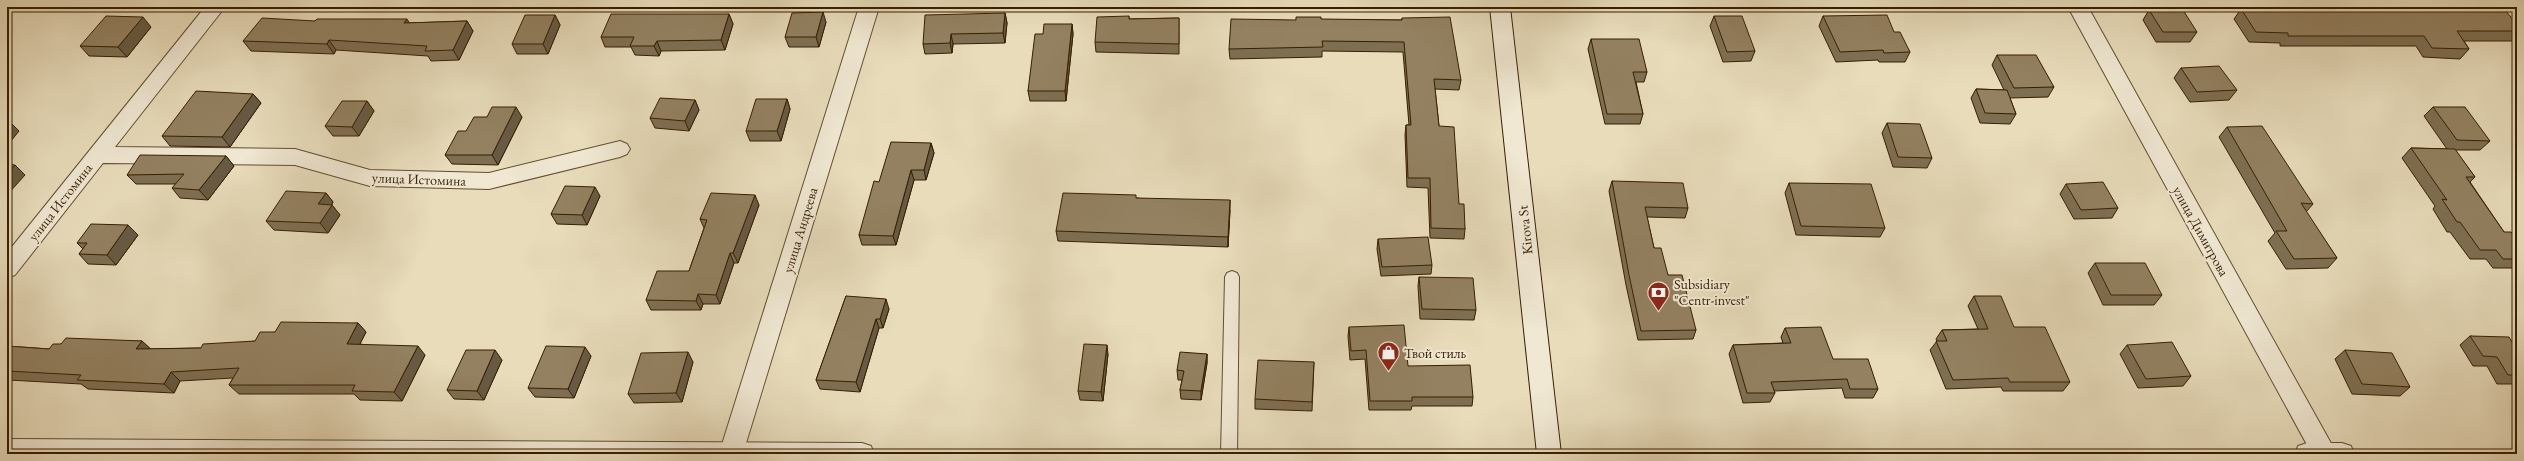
<svg xmlns="http://www.w3.org/2000/svg" width="2524" height="461" font-family="'EB Garamond',serif">
  <style>
    .lines { fill: none; stroke-linecap: round; stroke-linejoin: round }
    .service-casing { stroke: #634e2f; stroke-width: 2 }
    .minor-casing { stroke: #634e2f; stroke-width: 2 }
    .tertiary-casing { stroke: #634e2f; stroke-width: 2 }
    .secondary-casing { stroke: #371e00; stroke-width: 2 }
    .service { fill: #f0e8d3; fill-rule: evenodd }
    .minor { fill: #f0e8d3; fill-rule: evenodd }
    .tertiary { fill: #f0e8d3; fill-rule: evenodd }
    .secondary { fill: #f0e8d3; fill-rule: evenodd }
    .wall { fill: #7e6f53; stroke: #371e00 }
    .shaded-wall { fill: #675a44; stroke: #371e00 }
    .building { fill: #938161; stroke: #371e00 }
    .labels { text-anchor: middle; dominant-baseline: central; stroke-width: 4; stroke-linejoin: round; paint-order: stroke }
    .street-label { font-size: 14px; fill: #371e00; stroke: #f0e8d3 }
    .poi-label { font-size: 14px; fill: #371e00; stroke: #f0e8d3; text-anchor: start }
  </style>
  <rect width="100%" height="100%" fill="#e8dcbb"/>
  <filter id="stains"><feTurbulence type="fractalNoise" baseFrequency=".005" numOctaves="4"/><feColorMatrix values="0 0 0 0 .2 0 0 0 0 .09 0 0 0 0 .02 0 0 0 .5 -.17"/></filter>
  <radialGradient id="worn" r=".72"><stop offset=".6" stop-color="#630" stop-opacity="0"/><stop offset="1" stop-color="#630" stop-opacity=".3"/></radialGradient>
  <g class="lines">
    <defs>
      <path id="service" d="M1232 271 1237 273 1239 277 1237 454H1221L1225 277 1227 273Z"/>
      <path id="minor" d="M205 7H225L115 147 295 149 370 170 489 173 620 141 627 144 630 149 627 154 620 157 489 189 370 186 295 165 103 163 15 275 7 278V253Z
        M859 7H879L743 453 719 454Z
        M2068 7H2088L2337 454H2312Z"/>
      <path id="tertiary" d="M7 439 862 443 871 446 874 454H7Z
        M2307 443H2342L2351 446 2354 454H2295L2298 446Z"/>
      <path id="secondary" d="M1490 7H1510L1561 454H1537Z"/>
    </defs>
    <use href="#service" class="service-casing"/>
    <use href="#minor" class="minor-casing"/>
    <use href="#tertiary" class="tertiary-casing"/>
    <use href="#secondary" class="secondary-casing"/>
    <use href="#service" class="service"/>
    <use href="#minor" class="minor"/>
    <use href="#tertiary" class="tertiary"/>
    <use href="#secondary" class="secondary"/>
  </g>
  <path class="wall" d="M2409 7H2439L2440 8 2517 24V38L2514 41H2464L2469 49 2460 59 2423 57 2416 46H2280V43L2249 42 2234 19 2241 9H2407Z
    M2149 10 2197 32 2190 42H2156L2143 20Z
    M1005 13 1007 23 1005 43 953 44 952 53 925 54 923 44Z
    M729 14 733 24 725 50 661 51 659 56 635 55 631 47H605L601 37Z
    M555 15 560 25 548 54H517L512 44Z
    M1129 16V19L1179 18V54L1096 52 1095 42Z
    M1714 16 1755 51 1751 61 1723 62 1710 26Z
    M1823 16 1894 32 1910 52 1905 62H1879L1878 60 1836 62 1819 26Z
    M1402 18 1461 80 1459 90 1435 89 1439 126 1459 204 1465 229 1464 239 1430 238 1428 188 1407 187 1405 135 1406 125H1409L1403 52 1322 51V57L1230 59 1229 49 1296 20H1402Z
    M315 21 409 23 467 21 473 31 459 60 431 61 428 56 336 50 334 54 251 51 243 41Z
    M826 22 819 47H789L785 37Z
    M1072 24 1073 34 1066 101H1030L1028 91 1043 34Z
    M151 27 127 57 89 56 80 46Z
    M1591 39 1647 72 1644 82H1636L1643 114 1640 124H1605L1588 49Z
    M1997 55 2054 87 2048 97 2010 98 2016 114 2010 124 1980 123 1971 98 1976 89 2004 90 1992 65Z
    M2181 68 2237 90 2229 100 2190 102 2174 78Z
    M253 94 261 103 230 147 170 146 162 136Z
    M787 99 790 109 781 141H750L746 131Z
    M695 100 699 110 689 131 655 128 650 118Z
    M367 101 374 111 359 136H333L325 126Z
    M2433 107 2490 141 2480 150H2455L2475 177 2470 182 2504 232 2517 241V268H2493L2486 259H2470L2450 232H2447L2433 209 2435 206 2402 158 2411 148 2447 149 2424 116Z
    M487 117H522L498 165 452 164 445 155 466 131Z
    M1887 123 1932 158 1927 168 1893 167 1882 133Z
    M2227 127 2313 204 2306 212 2337 258 2328 268 2286 269 2268 241 2275 233 2219 137Z
    M931 143 934 153 926 180H914L896 245H862L859 235 879 182Z
    M226 156 234 166 208 200 180 198 172 188 176 184H136L127 175Z
    M1612 181 1688 208 1685 218 1647 217 1654 248 1668 275 1696 330 1693 339 1638 340 1626 285 1609 191Z
    M1789 183 1885 228 1880 237 1796 235 1785 193Z
    M2066 184 2118 208 2112 218 2074 219 2060 194Z
    M326 193 333 202 332 205 340 215 328 233 274 230 266 221Z
    M600 196 587 225 557 224 551 214Z
    M1137 198 1230 210 1228 247 1058 241 1056 231Z
    M759 205 738 263H734L720 304H703L701 310H651L646 300 689 271 704 228 700 219Z
    M128 225 138 235 116 265 88 264 79 254 83 249 77 243Z
    M1378 239 1432 265 1431 274 1381 276 1377 249Z
    M2095 263 2162 295 2154 305H2103L2088 273Z
    M1419 277 1476 310 1474 320 1420 319 1418 286Z
    M846 296 889 309 883 328H879L860 392 820 389 816 380Z
    M1974 296 2014 327 2070 382 2063 391H2003L2001 387 1946 389 1930 350 1937 341 1936 339 1942 330 1978 329 1968 306Z
    M358 323 366 332 360 344 425 355 402 401 360 400 354 394H239L229 385 233 378 180 381 174 393 88 389 81 384 8 380 7 381V346L49 349 61 344 142 341 150 349 201 348 255 341 275 332Z
    M1349 327 1408 366 1473 397 1472 406H1412L1411 410H1369L1365 359 1350 360 1348 336Z
    M1785 328 1878 389 1873 398H1845L1842 388 1774 391 1775 393 1770 402 1743 403 1729 354 1733 345 1783 343 1781 337Z
    M2470 336 2512 342 2517 341V384H2497L2487 366H2473L2460 345Z
    M2127 345 2191 376 2183 386 2138 388 2120 354Z
    M2345 350 2410 387 2400 396 2352 394 2335 359Z
    M1108 354 1103 401 1080 400 1078 391Z
    M1207 354V363L1201 400 1181 399 1180 390 1182 380H1178L1177 370Z
    M591 356 574 398 535 397 528 388Z
    M502 360 484 400 454 399 447 390Z
    M693 362 682 402 634 403 628 394Z
    M1314 362 1312 411 1255 409V399Z"/>
  <path class="shaded-wall" d="M823 12 826 22 819 47 816 37Z
    M1005 13 1007 23 1005 43 1003 33Z
    M729 14 733 24 725 50 721 40Z
    M555 15 560 25 548 54 543 44Z
    M143 17 151 27 127 57 118 47Z
    M407 19 413 29 404 23Z
    M467 21 473 31 459 60 453 50Z
    M1072 24 1073 34 1066 101 1065 91Z
    M951 34 953 44 952 53 950 43Z
    M329 40 336 50 334 54 327 44Z
    M657 41 661 51 659 56 654 46Z
    M253 94 261 103 230 147 222 137Z
    M787 99 790 109 781 141 777 131Z
    M695 100 699 110 689 131 685 121Z
    M367 101 374 111 359 136 352 127Z
    M516 107 522 117 498 165 492 155Z
    M9 121 19 131 7 146V124Z
    M931 143 934 153 926 180 924 170Z
    M226 156 234 166 208 200 199 190Z
    M15 165 25 175 7 195V174Z
    M911 170 914 180 896 245 893 236Z
    M595 187 600 196 587 225 582 215Z
    M326 193 333 202 326 214 318 204Z
    M755 195 759 205 738 263 733 253Z
    M1230 200V210L1228 247V237Z
    M332 205 340 215 328 233 320 223Z
    M128 225 138 235 116 265 107 255Z
    M730 253 734 263 720 304 716 295Z
    M698 294 703 304 701 310 696 301Z
    M886 299 889 309 883 328 880 319Z
    M876 319 879 328 860 392 856 382Z
    M358 323 366 332 355 353 347 344Z
    M142 341 152 350 136 349Z
    M1107 345 1108 354 1103 401 1101 392Z
    M418 346 425 355 402 401 394 392Z
    M585 347 591 356 574 398 568 389Z
    M495 350 502 360 484 400 477 391Z
    M688 352 693 362 682 402 676 393Z
    M1207 354V363L1201 400V391Z
    M171 372 180 381 174 393 164 384Z"/>
  <path class="building" d="M2412 7H2439L2440 8 2504 9 2517 24V31H2457L2469 49 2432 48 2424 36H2288V33L2256 32 2241 9H2414Z
    M2149 10H2183L2197 32H2163Z
    M823 12 816 37H785L792 13Z
    M1005 13 1003 33 951 34 950 43 923 44 925 15Z
    M611 14H729L721 40 657 41 654 46H630L634 37H601Z
    M525 15H555L543 44H512Z
    M1887 15 1894 32H1900L1910 52 1884 53 1883 50 1840 52 1823 16Z
    M106 16 143 17 118 47 80 46Z
    M1129 16V19L1179 18V44L1095 42 1097 17Z
    M1714 16H1742L1755 51 1727 52Z
    M1296 17H1321V19L1402 20V18L1450 17 1461 80 1434 79 1439 126 1454 127 1459 204H1464L1465 229 1431 228 1430 178H1408L1406 125H1411L1404 42 1322 41 1323 47 1229 49 1231 19 1296 20Z
    M262 18 315 21 317 19H407L404 23 467 21 453 50 425 51 427 46 329 40 327 44 243 41Z
    M1044 24H1072L1065 91H1028L1035 34H1043Z
    M1591 39H1639L1647 72H1633L1643 114H1607Z
    M1997 55H2036L2054 87 2014 88Z
    M2219 66 2237 90 2197 92 2181 68Z
    M1976 89 2007 90 2016 114 1985 113Z
    M196 91 253 94 222 137 162 136Z
    M660 98 695 100 685 121 650 118Z
    M756 99H787L777 131H746Z
    M342 101H367L352 127 325 126Z
    M492 107H516L492 155H445L458 131H466L474 117H487Z
    M2433 107H2465L2490 141 2457 140Z
    M1887 123 1920 124 1932 158 1898 157Z
    M2262 126 2313 204 2301 203 2337 258 2294 259 2276 231H2287L2227 127Z
    M891 142 931 143 924 170H911L893 236 859 235 874 181 879 182Z
    M2411 148 2455 149 2475 177H2466L2504 232H2511L2517 241V259H2503L2496 250H2480L2460 222H2457L2442 199 2447 200Z
    M140 155 226 156 199 190 172 188 184 174 127 175Z
    M7 164 15 165 7 174Z
    M1612 181 1683 183 1688 208 1645 207 1654 248H1661L1668 275H1682L1696 330 1641 331 1629 275Z
    M2103 182 2118 208 2081 210 2066 184Z
    M1789 183 1871 184 1885 228 1801 226Z
    M565 186 595 187 582 215 551 214Z
    M286 191 326 193 318 204 332 205 320 223 266 221Z
    M711 193 755 195 733 253H730L716 295 698 294 696 301 646 300 657 271H689L707 220 700 219Z
    M1063 193 1136 195V198L1230 200 1228 237 1056 231Z
    M91 224 128 225 107 255 79 254 87 243H77Z
    M1428 237 1432 265 1382 267 1378 239Z
    M2095 263H2145L2162 295H2111Z
    M1419 277 1473 278 1476 310 1422 309Z
    M846 296 886 299 880 319H876L856 382 816 380Z
    M1974 296H2001L2014 327H2045L2070 382H2010L2008 378 1953 380 1936 341H1947L1942 330 1988 329Z
    M281 322 358 323 347 344 418 346 394 392 352 391 355 385H229L239 368 171 372 164 384 77 380 81 375 7 371V346L49 349 53 344H61L66 338 142 341 136 349 201 348 203 344 255 341 260 332H275Z
    M1404 325 1408 366 1470 365 1473 397H1412V401H1370L1366 350 1351 351 1349 327Z
    M1821 327 1833 359H1868L1878 389H1850L1847 379 1771 382 1775 393H1747L1733 345 1791 343 1785 328Z
    M2470 336 2509 337 2512 342 2517 341V375H2508L2497 357 2483 356Z
    M2172 342 2191 376 2146 379 2127 345Z
    M1084 344 1107 345 1101 392 1078 391Z
    M546 346 585 347 568 389 528 388Z
    M466 350H495L477 391 447 390Z
    M2345 350 2392 353 2410 387 2362 384Z
    M688 352 676 393 628 394 641 353Z
    M1180 352 1207 354 1201 391 1180 390 1184 371 1177 370Z
    M1258 360 1314 362 1312 402 1255 399Z"/>
  <defs>
    <symbol id="bank-pin" viewBox="-11 -11 22 30"><path d="M0 17L-7.5 6A9.5 9.5 0 1 1 7.5 6Z" fill="#8f2418" stroke="#f0e8d3"/><path d="M-6-4H6V4H-6ZM0-2.3a2.3 2.3 0 1 0 0 4.6a2.3 2.3 0 1 0 0-4.6Z" fill="#fff"/></symbol>
    <symbol id="shop-pin" viewBox="-11 -11 22 30"><path d="M0 17L-7.5 6A9.5 9.5 0 1 1 7.5 6Z" fill="#8f2418" stroke="#f0e8d3"/><path d="M-5-2.5h2.3a2.7 3.5 0 0 1 5.4 0H5L5.5 6h-11ZM-1.5-2.5h3a1.5 2.3 0 0 0-3 0Z" fill="#fff"/></symbol>
  </defs>
  <g fill-rule="evenodd">
    <use href="#bank-pin" x="1646" y="280" width="25" height="34"/>
    <use href="#shop-pin" x="1376" y="340" width="25" height="34"/>
  </g>
  <g class="labels">
    <g class="street-label">
      <text transform="translate(419 179) rotate(2)">улица Истомина</text>
      <text transform="translate(60 202) rotate(-52)">улица Истомина</text>
      <text transform="translate(800 230) rotate(-73)">улица Андреева</text>
      <text transform="translate(1525 230) rotate(-96)">Kirova St</text>
      <text transform="translate(2201 231) rotate(61)">улица Димитрова</text>
    </g>
    <g class="poi-label">
      <text x="1674" y="284">Subsidiary<tspan x="1674" dy="16">"Centr-invest"</tspan></text>
      <text x="1404" y="353">Твой стиль</text>
    </g>
  </g>
  <rect width="2524" height="461" fill="none" stroke="#e8dcbb" stroke-width="24"/>
  <rect x="8" y="8" width="2508" height="445" fill="none" stroke="#371e00" stroke-width="2"/>
  <rect x="12" y="12" width="2500" height="437" fill="none" stroke="#371e00"/>
  <rect width="100%" height="100%" filter="url(#stains)"/>
  <rect width="100%" height="100%" fill="url(#worn)"/>
</svg>
